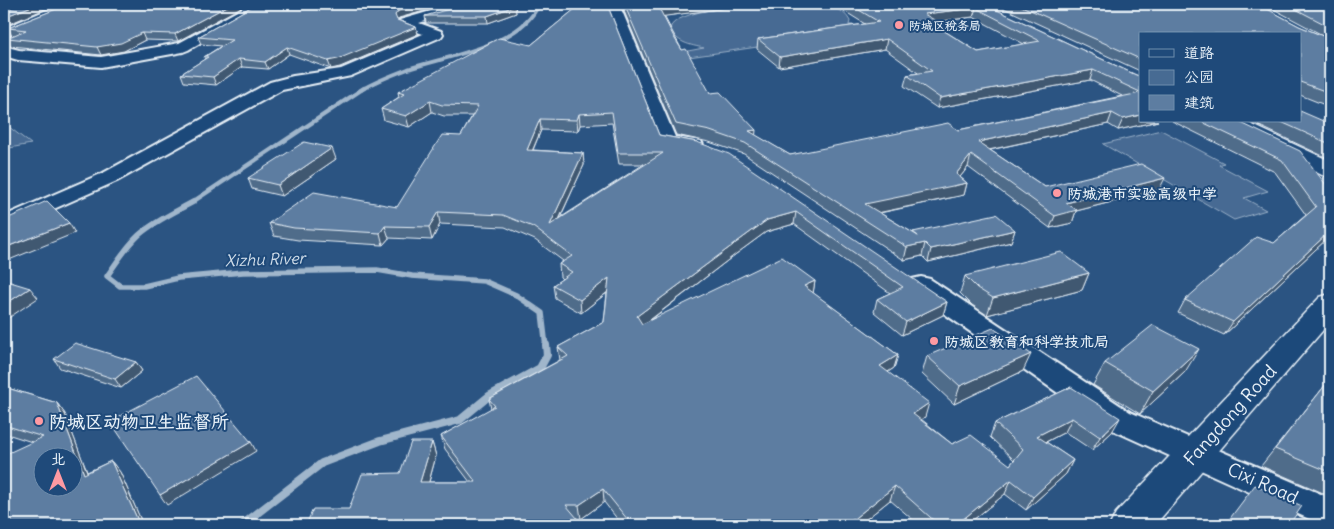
<svg xmlns="http://www.w3.org/2000/svg" width="1334" height="529" font-family="Delius,'LXGW WenKai TC',sans-serif">
  <style>
    .green { fill: #476b93; stroke: #98aec6 }
    .lines { fill: none; stroke-linecap: round; stroke-linejoin: round }
    .stream-far3 { stroke: #a0b6cb; stroke-width: 4 }
    .stream-far2 { stroke: #a0b6cb; stroke-width: 4.5 }
    .stream-far1 { stroke: #a0b6cb; stroke-width: 5.5 }
    .stream { stroke: #a0b6cb; stroke-width: 8 }
    .street-casing { stroke: #e8f1f8; stroke-width: 4 }
    .secondary-casing { stroke: #e8f1f8; stroke-width: 3 }
    .primary-casing { stroke: #e8f1f8; stroke-width: 3 }
    .street { fill: #1f4a7a; fill-rule: evenodd }
    .secondary { fill: #1f4a7a; fill-rule: evenodd }
    .primary { fill: #1f4a7a; fill-rule: evenodd }
    .wall { fill: #506c8a; stroke: #e8f1f8; fill-rule: evenodd }
    .shaded-wall { fill: #415871; stroke: #e8f1f8 }
    .building { fill: #5d7da1; stroke: #e8f1f8; fill-rule: evenodd }
    .poi-dot { fill: #ff9aa2; stroke: #1f4a7a; stroke-width: 2 }
    .labels { text-anchor: middle; dominant-baseline: central; stroke-width: 4; stroke-linejoin: round; paint-order: stroke }
    .far-poi-label { font-size: 12px; font-weight: bold; fill: #e8f1f8; stroke: #1f4a7a; text-anchor: start }
    .poi-label { font-size: 15px; font-weight: bold; fill: #e8f1f8; stroke: #1f4a7a; text-anchor: start }
    .water-label { font-size: 16px; font-style: italic; fill: #d0dde9; stroke: #1f4a7a }
    .near-street-label { font-size: 18px; fill: #e8f1f8; stroke: #1f4a7a }
    .near-poi-label { font-size: 18px; font-weight: bold; fill: #e8f1f8; stroke: #1f4a7a; text-anchor: start }
  </style>
  <rect width="100%" height="100%" fill="#2b5482"/>
  <filter id="ink" filterUnits="userSpaceOnUse"><feTurbulence type="fractalNoise" baseFrequency=".02" numOctaves="2"/><feDisplacementMap in="SourceGraphic" scale="10" xChannelSelector="R" yChannelSelector="G"/><feConvolveMatrix kernelMatrix="1 2 1 2 8 2 1 2 1" color-interpolation-filters="sRGB"/></filter>
  <g filter="url(#ink)">
    <path class="green" d="M765 4H820C831 7 844 9 850 21L849 25H855L860 32 682 58 677 53 704 48C690 45 676 43 670 28 677 9 745 6 765 4Z
      M4 123 31 144 4 149Z
      M1161 130 1224 163 1219 165 1268 191 1244 198 1266 210 1234 220 1103 144Z"/>
    <g class="lines">
      <path class="stream-far3" d="M361 90C376 81 392 75 408 69 447 56 521 46 539 4"/>
      <path class="stream-far2" d="M191 203 364 88"/>
      <path class="stream-far1" d="M193 202C175 212 155 221 139 235 126 247 117 262 107 276L120 286H144L178 278 243 272 377 270 412 276 484 281 516 295 542 313 546 347"/>
      <path class="stream" d="M242 525 322 463 380 441 460 420 489 396 540 368 547 355 546 345"/>
      <defs>
        <path id="street" d="M61 4H79L77 7 4 37V28Z
          M250 4H266L188 50 183 52 101 67 18 60 4 56V46L19 50 101 57 179 43Z
          M455 4H475L473 7 419 23 441 31 443 34 441 37 351 76 282 90 117 181 4 231V216L103 173 270 82 293 76 341 69 423 34 400 26 398 23 400 20Z
          M606 4H619L675 137 701 141 703 145 701 149C689 152 673 149 661 146L659 142Z
          M921 277 930 279 1130 412 1330 498V525L1318 523 1108 428 912 291 909 285 912 279Z"/>
        <path id="secondary" d="M1217 121H1244L1330 161V177L1322 175 1220 125Z"/>
        <path id="primary" d="M1330 294V322L1155 525H1110L1116 513 1320 297Z"/>
      </defs>
      <use href="#street" class="street-casing"/>
      <use href="#secondary" class="secondary-casing"/>
      <use href="#primary" class="primary-casing"/>
      <use href="#street" class="street"/>
      <use href="#secondary" class="secondary"/>
      <use href="#primary" class="primary"/>
    </g>
    <path class="wall" d="M69 4H247L178 41 145 40 124 51 101 55 11 46 7 38 12 36 8 28Z
      M256 4H449L399 18 398 20 416 27 418 34 340 67 331 69 289 54 268 69 242 67 216 85 184 82 181 74 205 59 204 57 221 46 201 44 198 37Z
      M578 4H607L659 135 697 142 947 302 943 315 902 335 874 312 877 299 890 293 794 224 766 232 736 254 648 322 815 281 813 293 898 355 894 368 888 372 925 417 921 419 952 444 1010 465 1014 460 990 437 995 423 1071 387 1112 432 1092 450 1065 432 1046 442 1073 460 1066 474 1026 510 1005 494 967 525H919L890 500 859 525H622L604 502 581 519 349 509 400 473 432 442 436 456 429 482H470L445 449 441 436 491 409 489 399 560 360 558 347 604 322 607 293 581 313 555 298 553 285 562 279 560 277 559 264 563 261 535 240 505 227 440 224 432 240 389 238 383 245 298 240 274 236 269 223 397 207 461 136 472 116H444L432 112 409 127 384 120 381 109 399 97 398 92 531 45 580 5ZM612 123 619 164H644L560 218 584 165 583 153 533 150 541 130 578 131 580 125Z
      M621 4H756L664 16 682 50 710 93 755 135 790 155 958 130 1122 96 1090 80 937 108 904 86 907 75 918 73 885 49 779 67 757 49 758 39 865 24 833 4H984L1136 75 1140 76V121H1158L1118 130 1108 124 990 150 1045 187 1159 190 1076 211 1072 223 1050 228 968 167 960 177 967 183 964 195 880 213 913 233V232L1015 230 1011 242 928 262 922 256 904 260 744 154 709 142 676 135ZM973 17 1024 44 978 52 935 25V22Z
      M995 4H1258L1299 26 1330 39V107L1300 95V34H1140V71Z
      M1264 4H1330V39Z
      M515 6 516 13 488 23H426L425 16Z
      M1172 121H1237L1330 190V236L1224 335 1178 313 1185 300 1274 243 1306 215 1275 172Z
      M1249 121H1300L1330 124V158L1323 156Z
      M336 159 282 196 252 189 248 178Z
      M1089 273 1082 290 987 315 972 305 960 293 965 276Z
      M927 356 1023 371 954 404 922 374Z
      M54 359 136 362 142 371 121 388 60 368Z
      M1105 363 1185 372 1140 414 1093 385Z
      M1330 379V496L1261 466Z
      M4 387 57 403 65 414 87 472 111 461 120 472 143 525 32 442 4 433Z"/>
    <path class="shaded-wall" d="M37 4H57L4 26V17Z
      M231 4H247L178 41 175 34Z
      M424 4H449L399 18 396 22 395 15 398 11Z
      M688 4H756L659 17V8Z
      M515 6 516 13 488 23 487 16Z
      M976 8 973 17 935 22 934 30 924 14Z
      M416 27 418 34 340 67 331 69 328 61Z
      M142 33 145 40 124 51 101 55 97 47Z
      M887 39 885 49 779 67 780 57Z
      M287 47 289 54 268 69 265 62Z
      M239 59 242 67 216 85 213 77Z
      M1093 70 1090 80 937 108 940 98Z
      M430 101 432 112 409 127 406 116Z
      M1112 113 1108 124 975 153 978 142Z
      M579 114 580 125 578 131 577 120Z
      M1140 115V121H1158L1118 130 1123 119Z
      M540 119 541 130 528 161 527 150Z
      M756 130 755 141 749 131Z
      M332 148 336 159 282 196 278 185Z
      M583 153 584 165 551 237 550 225Z
      M971 155 968 167 953 186 967 183 964 195 863 216 865 204 956 174Z
      M1165 178 1159 190 1076 211 1072 223 1050 228 1055 216 1066 203Z
      M438 212 440 224 432 240 429 227Z
      M796 212 794 224 766 232 736 254 638 329 637 316 737 242 767 220Z
      M69 223 75 233 4 262V248Z
      M385 226 389 238 383 245 380 233Z
      M1015 230 1011 242 928 262 931 249Z
      M1330 231V236L1224 335 1233 322Z
      M925 243 922 256 904 260 907 247Z
      M1089 273 1082 290 987 315 993 298Z
      M609 278V291L581 313 580 300Z
      M815 281 813 294 804 286Z
      M30 288 38 298 4 321V305Z
      M947 302 943 315 902 335 906 322Z
      M1199 349 1185 372 1140 414 1153 391Z
      M1031 354 1023 371 954 404 960 386Z
      M898 355 894 368 877 379 880 366Z
      M136 362 142 371 121 388 115 379Z
      M57 403 65 414 92 485 84 474Z
      M929 403 925 417 909 427 913 414Z
      M1072 418 1065 432 1030 450 1037 436Z
      M1120 418 1112 432 1092 450 1100 437Z
      M251 442 256 451 167 505 160 495Z
      M432 442 436 456 425 496 420 482Z
      M1073 460 1066 474 1026 510 1033 497Z
      M111 461 120 472 143 525H140Z
      M1011 480 1005 494 967 525H956Z
      M895 486 890 500 859 525H846Z
      M603 489 604 502 581 519 579 505Z"/>
    <path class="building" d="M22 4H37L4 17V11Z
      M69 4H231L175 34 142 33 121 43 97 47 7 38 26 30 8 28Z
      M256 4H424L398 11 395 15 397 20 416 27 338 59 328 61 287 47 265 62 239 59 213 77 181 74 208 57H204L232 40 198 37Z
      M466 4H508L515 6 487 16H425Z
      M581 4H607L659 135 697 142 729 154 947 302 906 322 877 299 903 287 796 212 767 220 737 242 637 316 642 324 782 257 815 281 804 286 898 355 880 366 929 403 913 414 952 444 971 435 1010 465 1023 449 995 423 1071 387 1120 418 1100 437 1072 418 1037 436 1073 460 1033 497 1011 480 956 525H939L895 486 846 525H632L603 489 579 505H566L583 525H306L313 509H349L362 474 400 473 411 442H432L420 482H476L441 436 495 406 489 399 568 356 558 347 604 322 609 278 580 300 553 285 572 272 559 264 572 256 533 227 503 215 438 212 429 227 385 226 380 233 294 228 269 223 314 192 397 207 442 135 461 136 478 106 442 105 430 101 406 116 381 109 404 94 398 92 499 38 531 45ZM612 112 618 153H663L550 225 583 153 527 150 540 119 577 120 579 114Z
      M624 4H688L659 8 675 39 682 50 686 49 710 93 720 92 756 130 749 131 790 155 948 123 958 130 1140 93V115L1123 119 1112 113 978 142 1045 187 1141 164 1165 178 1066 203 1077 210 1055 216 971 155 956 174 967 183 865 204 918 236 913 232 996 214 1015 230 931 249 925 243 907 247 745 143 710 131 676 124Z
      M849 4H984L1136 75 1140 76V92L1093 70 940 98 907 75 932 71 887 39 780 57 758 39 879 22ZM976 8 1040 41 978 52 930 22 936 21 924 14Z
      M1017 4H1258L1299 26 1330 39V93L1300 82V34H1140V59Z
      M1286 4H1330V27Z
      M1300 111 1330 124V144L1279 121H1300Z
      M1200 121H1237L1300 151 1330 190V231L1233 322 1185 300 1256 237 1274 243 1316 207 1282 160Z
      M304 142 332 148 278 185 248 178Z
      M47 201 69 223 4 248V220Z
      M1061 252 1089 273 993 298 977 288 965 276Z
      M4 280 30 288 4 305Z
      M1153 325 1199 349 1153 391 1105 363Z
      M993 328 1031 354 960 386 927 356Z
      M75 343 136 362 115 379 54 359Z
      M196 376 251 442 160 495 110 421Z
      M1330 379V472L1275 449Z
      M4 387 57 403 84 474 111 461 140 525H4V455L43 437 4 425ZM42 456H72V486H42Z
      M1255 485 1302 506 1289 525H1225Z"/>
  </g>
  <g class="poi-dot">
    <circle cx="899" cy="25" r="5"/>
    <circle cx="1057" cy="193" r="5"/>
    <circle cx="934" cy="341" r="5"/>
    <circle cx="39" cy="421" r="5"/>
  </g>
  <g class="labels">
    <g class="far-poi-label">
      <text x="909" y="25">防城区税务局</text>
    </g>
    <g class="poi-label">
      <text x="1067" y="193">防城港市实验高级中学</text>
      <text x="944" y="341">防城区教育和科学技术局</text>
    </g>
    <g class="water-label">
      <text transform="translate(265 259) rotate(-2)">Xizhu River</text>
    </g>
    <g class="near-street-label">
      <text transform="translate(1230 415) rotate(-48)">Fangdong Road</text>
      <text transform="translate(1263 483) rotate(24)">Cixi Road</text>
    </g>
    <g class="near-poi-label">
      <text x="49" y="421">防城区动物卫生监督所</text>
    </g>
  </g>
  <rect width="1334" height="529" fill="none" stroke="#1f4a7a" stroke-width="20"/>
  <rect x="10" y="10" width="1314" height="509" fill="none" stroke="#e8f1f8" stroke-width="2" filter="url(#ink)"/>
  <rect x="1139" y="32" width="162" height="90" fill="#1f4a7a" stroke="#6f8dac"/>
  <rect x="1149" y="49" width="25" height="8" fill="#1f4a7a" stroke="#6f8dac"/>
  <text x="1184" y="58" font-size="15" fill="#e8f1f8">道路</text>
  <rect x="1149" y="70" width="25" height="15" fill="#476b93" stroke="#6f8dac"/>
  <text x="1184" y="82" font-size="15" fill="#e8f1f8">公园</text>
  <rect x="1149" y="95" width="25" height="15" fill="#5d7da1" stroke="#6f8dac"/>
  <text x="1184" y="108" font-size="15" fill="#e8f1f8">建筑</text>
  <g transform="translate(58 472)"><circle r="24" fill="#1f4a7a" stroke="#6f8dac"/>
  <path d="M0-4L9 19L0 12L-9 19Z" fill="#ff9aa2"/>
  <text y="-8" font-size="14" font-weight="bold" text-anchor="middle" fill="#e8f1f8">北</text>
  </g>
</svg>
